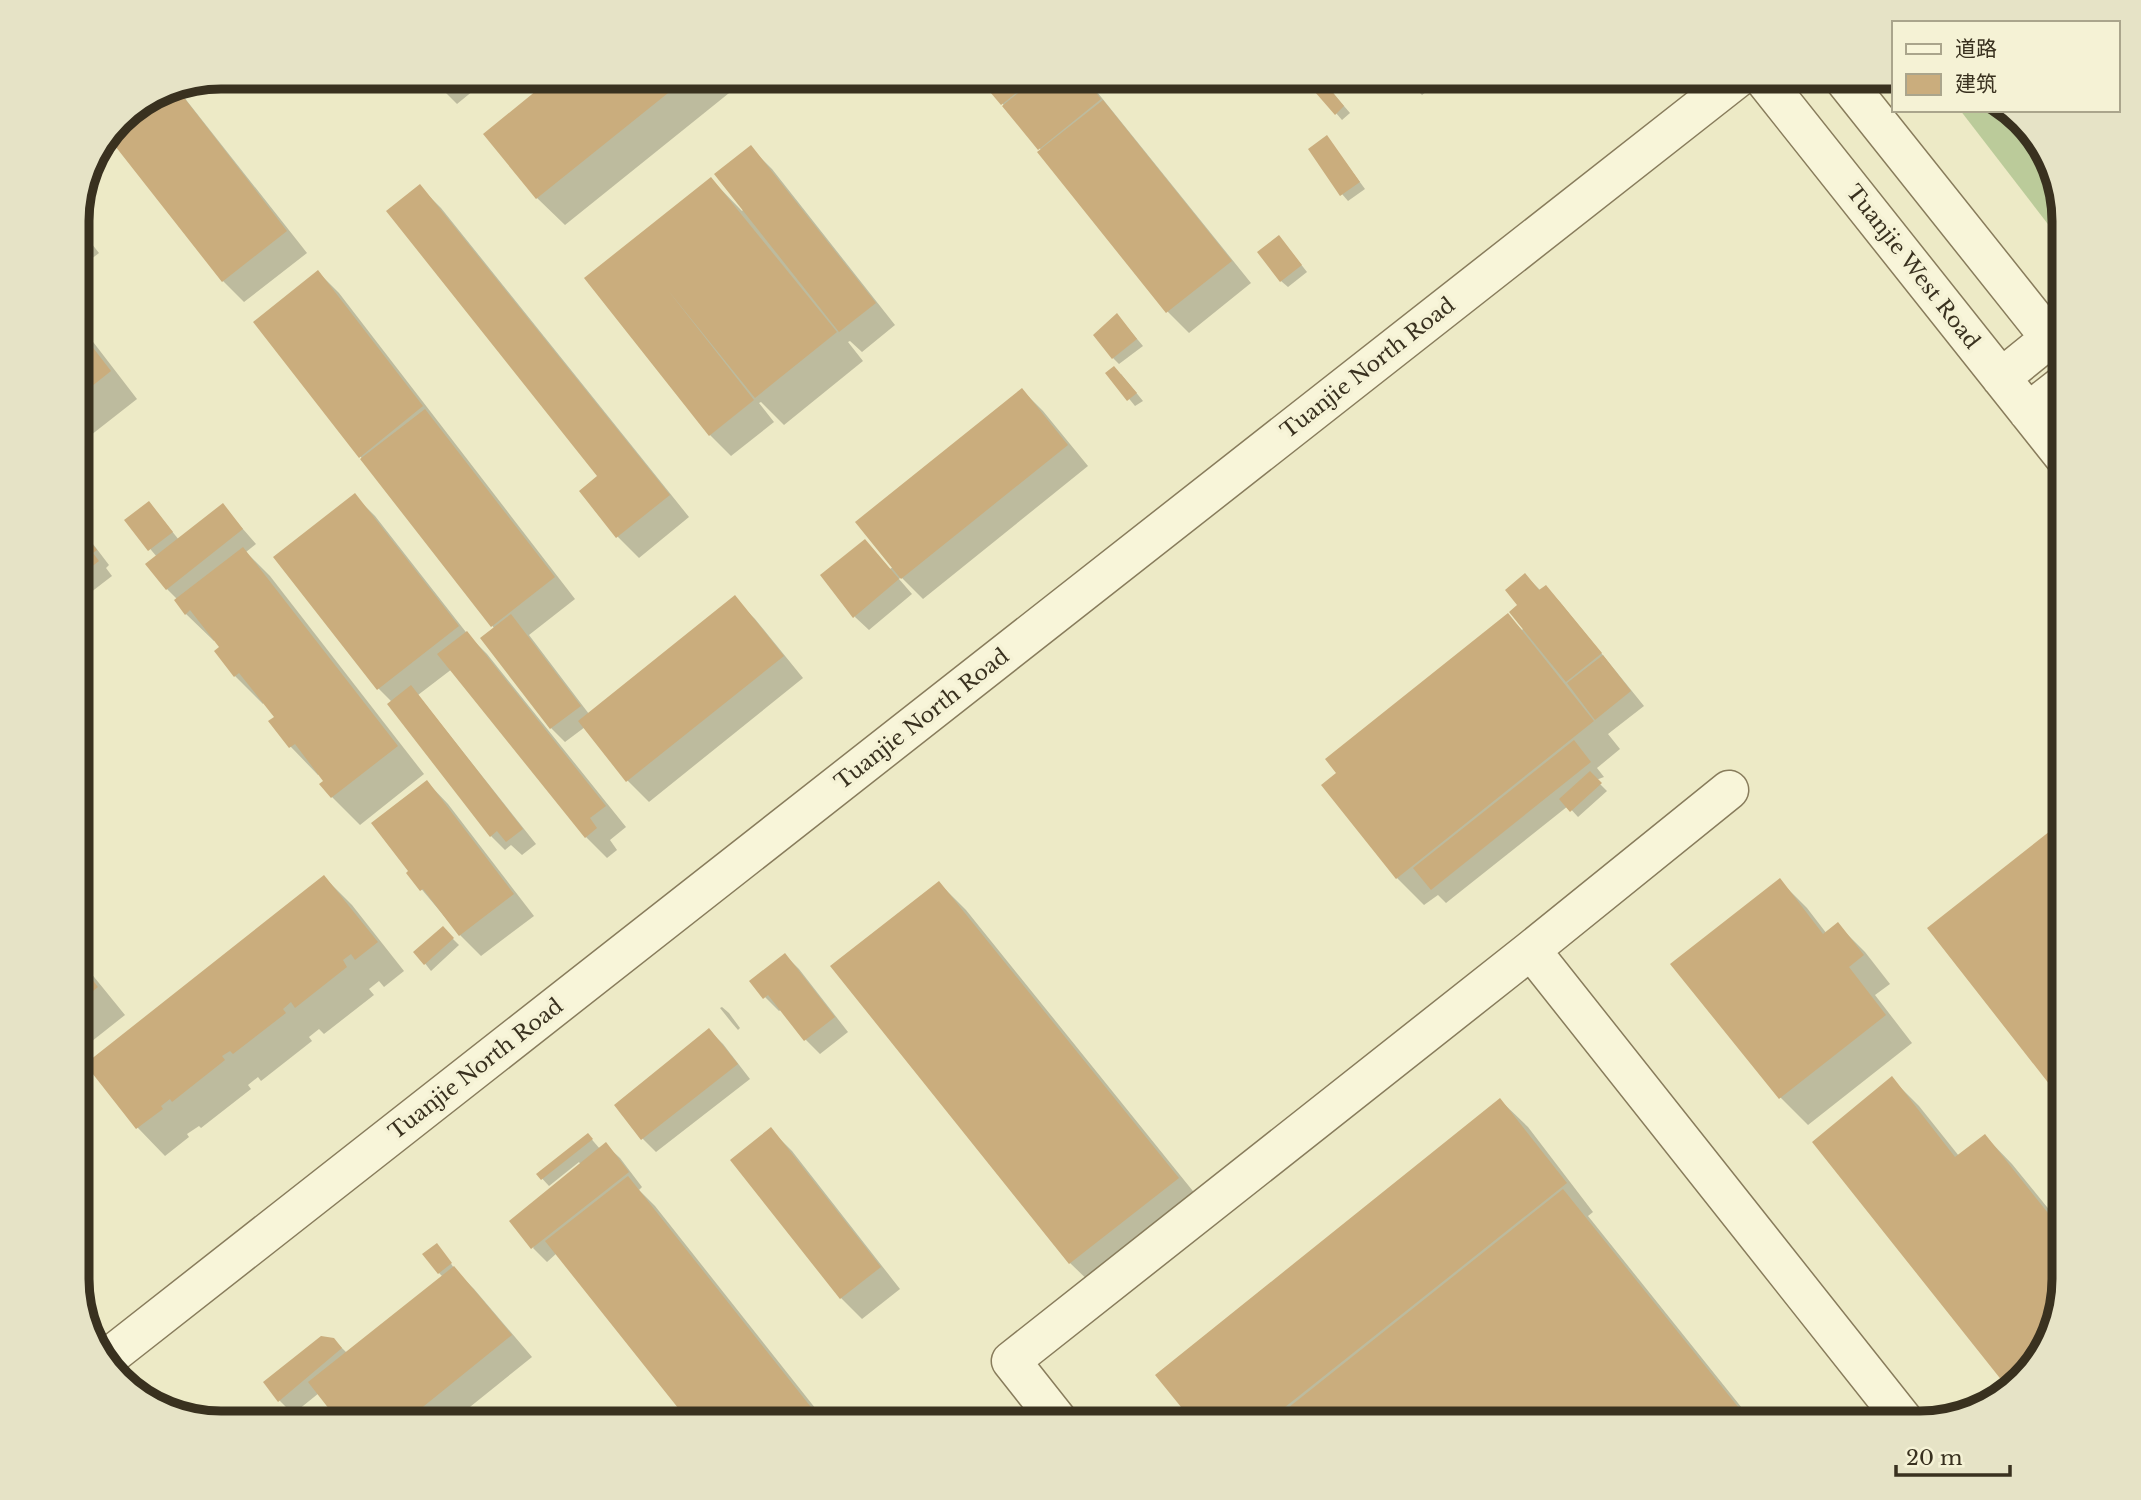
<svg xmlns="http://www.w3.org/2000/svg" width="2141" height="1500" font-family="'Libre Baskerville','Noto Sans SC',serif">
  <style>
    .green { fill: #bbcb9a }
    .shadow { fill: #0003 }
    .building { fill: #caad7d }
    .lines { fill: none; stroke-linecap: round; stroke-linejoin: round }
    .minor-casing { stroke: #887c5c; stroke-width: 41 }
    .minor { stroke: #f8f5d9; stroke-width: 38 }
    .labels { text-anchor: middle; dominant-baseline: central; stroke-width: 7; stroke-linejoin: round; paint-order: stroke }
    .street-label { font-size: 21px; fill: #39311f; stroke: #f5f2d5 }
    .rim { fill: none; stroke: #39311f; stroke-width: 9 }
  </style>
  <rect width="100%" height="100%" fill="#edeac6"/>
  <path class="green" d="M1960 110H2008L2049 157 2064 224 2054 232Z"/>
  <path class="shadow" d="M430 77H490L457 104Z
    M556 77H749L565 225 537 198Z
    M986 77H1085L1251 283 1189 333 1168 312 1040 152 1042 151 1002 103Z
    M1388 77H1446L1422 95 1409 82 1400 89Z
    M177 86 187 101 307 253 244 302 223 281 109 134 120 119 167 88Z
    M1332 92 1350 113 1342 120 1336 113Z
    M1327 137 1365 189 1348 201 1342 194Z
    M751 148 772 169 895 325 862 352 850 341 848 342 863 361 784 425 761 402 759 403 774 422 731 456 710 435 587 279 711 179 742 211 744 209Z
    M420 187 441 208 689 517 639 558 618 537 581 491 600 476Z
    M77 225 99 253 77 270Z
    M1285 244 1307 272 1288 287 1281 281Z
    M318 272 339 293 575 599 529 635 589 714 734 598 755 619 803 678 649 802 628 781 585 727 565 742 551 728 494 628 360 456Z
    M77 321 137 399 77 446Z
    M1123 322 1143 346 1119 364 1113 358Z
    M1108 373 1121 374 1143 401 1135 406Z
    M1022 390 1043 411 1088 466 923 599 901 577 899 579 912 594 869 630 855 617 865 541 890 569 893 567Z
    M354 495 375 516 469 636 487 654 626 827 610 840 617 850 607 858 586 837 452 669 418 695 536 844 522 855 511 845 505 850 491 836 392 702 379 689 275 557Z
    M223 506 256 544 246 552 270 576 424 774 360 825 332 797 326 781 320 773 318 775 291 747 271 722 276 717 264 702 263 704 235 676 221 647 215 640 214 641 186 614 178 600 167 589 157 557 126 520 155 510 179 540Z
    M77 523 109 565 106 568 112 576 86 596 77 587Z
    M1525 575 1541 591 1546 588 1560 602 1644 706 1608 734 1620 749 1597 768 1604 777 1596 780 1607 791 1578 817 1568 806 1446 903 1438 895 1424 905 1397 878 1508 615 1522 630 1524 628 1520 605Z
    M427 782 448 804 534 916 481 956 460 935 408 873Z
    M324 877 352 905 404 971 384 987 379 981 369 989 374 995 324 1034 319 1029 309 1037 312 1041 261 1081 258 1077 248 1085 251 1089 201 1128 199 1126 187 1134 189 1137 165 1156 138 1128 87 1065Z
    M1779 880 1807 908 1827 934 1838 925 1865 952 1890 984 1875 995 1912 1043 1808 1125 1780 1097Z
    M939 883 966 910 1205 1206 1098 1290 1070 1263Z
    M442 928 459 945 431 971 416 952Z
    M785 955 799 969 848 1032 820 1054 806 1040 782 1009 779 1011 765 997Z
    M77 956 125 1015 77 1053Z
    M722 1007 729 1013 740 1028 738 1030 732 1023 720 1008Z
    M709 1030 723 1044 750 1079 656 1152 642 1138Z
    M1892 1079 1919 1106 1959 1156 1985 1136 2012 1164 2064 1228V1279L2039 1359 2009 1386 2004 1381Z
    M1500 1100 1528 1127 1593 1212 1588 1216 1754 1423H1196Z
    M771 1130 792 1151 900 1289 862 1319 841 1298Z
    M588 1135 600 1149 606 1145 620 1158 642 1187 639 1190 655 1206 827 1423H692L557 1253 547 1262 533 1248 581 1165 579 1162 549 1186 538 1174Z
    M443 1252 456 1271 474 1289 532 1357 450 1423H342L319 1393 293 1414 279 1400 333 1339 347 1353 443 1277 439 1273Z"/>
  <path class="building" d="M553 77H688L536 199 483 134Z
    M983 77H1036L1001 105 980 80Z
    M1038 77H1084L1101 99 1038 150 1002 106Z
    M1325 83 1344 106 1335 115 1315 92Z
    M175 86 287 231 222 282 108 137Z
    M1103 100 1232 261 1166 313 1037 152Z
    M1327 135 1360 182 1340 196 1308 149Z
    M751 145 876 303 839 332 714 174Z
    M711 177 837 332 755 398 667 289 754 400 709 436 584 278Z
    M420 184 670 495 616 538 579 491 597 476 386 211Z
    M1279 235 1302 265 1280 282 1257 252Z
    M318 270 423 406 359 458 253 322Z
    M1117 313 1137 339 1112 359 1093 335Z
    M77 327 111 371 77 398Z
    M1114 366 1137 393 1127 401 1105 373Z
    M1022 388 1068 445 901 579 855 522Z
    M425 409 555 577 491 627 360 459Z
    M355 493 459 626 377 690 273 557Z
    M149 501 173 532 148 551 124 520Z
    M223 503 243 529 166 590 145 564Z
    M77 525 97 550 93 553 99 561 77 578Z
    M865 539 899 579 853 618 820 575Z
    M243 547 398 746 331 798 319 784 323 781 295 744 289 748 268 721 274 717 239 673 234 677 214 651 219 647 190 610 185 615 174 600Z
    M1525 573 1539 590 1546 585 1602 653 1566 682 1509 612 1517 605 1505 590Z
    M735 595 784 656 626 782 578 721Z
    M1508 613 1594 721 1396 879 1321 785 1336 773 1325 759Z
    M511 614 581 706 550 729 480 638Z
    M467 631 606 806 590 818 597 828 585 838 437 654Z
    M1603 655 1631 691 1595 720 1567 683Z
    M411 685 523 829 506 842 497 831 490 837 387 704Z
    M1574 740 1591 762 1431 890 1413 868Z
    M1590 771 1602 783 1570 812 1559 799Z
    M427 780 514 894 459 936 423 889 420 891 406 873 408 871 371 823Z
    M2064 820V1103L1927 928Z
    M324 875 378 942 355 960 351 954 343 960 347 967 295 1008 291 1002 283 1009 286 1013 233 1054 230 1051 222 1056 225 1060 172 1102 170 1099 161 1106 163 1109 136 1129 85 1064Z
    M1780 878 1823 934 1838 922 1864 955 1849 967 1886 1015 1779 1099 1670 964Z
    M939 881 1179 1178 1069 1264 830 966Z
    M443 926 454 938 424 965 413 952Z
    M785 953 835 1017 804 1041 768 995 763 999 749 981Z
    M77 960 98 987 77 1004Z
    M709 1028 738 1064 641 1140 614 1105Z
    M1892 1076 1955 1157 1985 1134 2064 1233V1279L2042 1351 2003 1382 1812 1142Z
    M1500 1098 1567 1183 1265 1423H1194L1155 1375Z
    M771 1127 881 1267 840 1299 730 1160Z
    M588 1133 593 1139 541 1180 536 1174Z
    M606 1142 629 1172 531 1249 509 1221Z
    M628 1176 822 1421 820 1423H690L545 1241Z
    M1563 1189 1751 1423H1269Z
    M437 1243 452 1263 438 1274 422 1254Z
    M454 1266 512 1335 403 1423H340L308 1382Z
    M321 1336 334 1338 342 1348 278 1402 263 1382Z
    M275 1408 287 1423H255Z"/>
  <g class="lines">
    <defs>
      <path id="minor" d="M1762 77 2064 457
        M1842 77 2050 338 2064 350
        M2001 378 2064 327
        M2028 412 2064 384
        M1531 950 1906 1423
        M105 1360 1739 77
        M1060 1423 1011 1361 1531 950 1729 790"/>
    </defs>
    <use href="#minor" class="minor-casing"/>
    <use href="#minor" class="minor"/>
  </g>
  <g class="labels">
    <g class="street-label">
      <text transform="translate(1913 267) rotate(52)">Tuanjie West Road</text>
      <text transform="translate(1368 368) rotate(-38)">Tuanjie North Road</text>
      <text transform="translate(922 719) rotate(-38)">Tuanjie North Road</text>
      <text transform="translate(476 1069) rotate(-38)">Tuanjie North Road</text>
    </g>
  </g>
  <path d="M0 0H2141V1500H0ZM221 89H1920A132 132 0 0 1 2052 221V1279A132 132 0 0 1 1920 1411H221A132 132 0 0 1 89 1279V221A132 132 0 0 1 221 89Z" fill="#e6e3c6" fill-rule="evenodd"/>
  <path class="rim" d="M221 89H1920A132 132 0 0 1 2052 221V1279A132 132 0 0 1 1920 1411H221A132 132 0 0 1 89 1279V221A132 132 0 0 1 221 89Z"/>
  <rect x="1892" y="21" width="228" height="91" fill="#f5f2d5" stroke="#aaa58c" stroke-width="2"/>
  <rect x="1906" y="44" width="35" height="10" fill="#f8f5d9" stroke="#aaa58c" stroke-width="2"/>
  <text x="1955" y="56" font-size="21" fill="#39311f">道路</text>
  <rect x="1906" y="74" width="35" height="21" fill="#caad7d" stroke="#aaa58c" stroke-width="2"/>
  <text x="1955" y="91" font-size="21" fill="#39311f">建筑</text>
  <path d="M1896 1465v10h114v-10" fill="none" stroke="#39311f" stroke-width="3.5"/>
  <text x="1906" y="1465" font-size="21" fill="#39311f" stroke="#f5f2d5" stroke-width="5" paint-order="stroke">20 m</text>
</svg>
